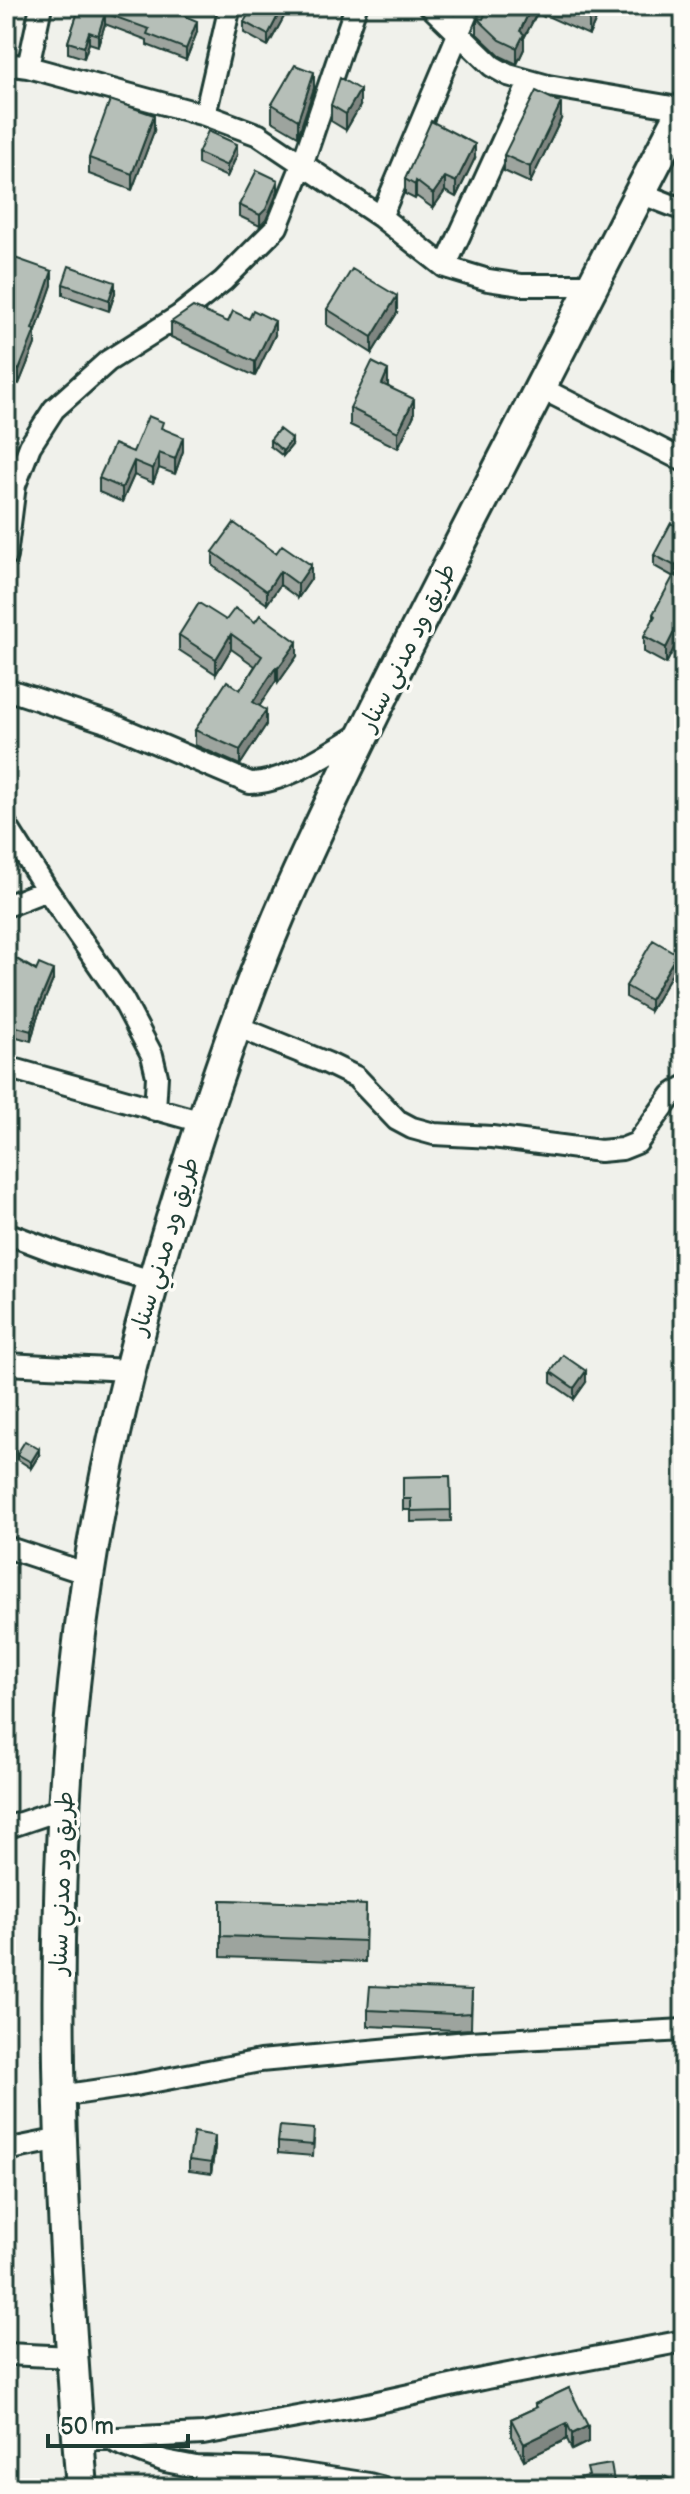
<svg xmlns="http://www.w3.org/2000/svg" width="690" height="2494" font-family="'Balsamiq Sans','Playpen Sans Arabic',sans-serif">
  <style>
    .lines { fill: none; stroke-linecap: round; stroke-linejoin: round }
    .minor-casing { stroke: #1f3d34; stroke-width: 26 }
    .highway-casing { stroke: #1f3d34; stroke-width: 36 }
    .minor { stroke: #fdfcf7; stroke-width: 20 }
    .highway { stroke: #fdfcf7; stroke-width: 30 }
    .wall { fill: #9da49e; stroke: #1f3d34; stroke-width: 2 }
    .shaded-wall { fill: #7f8681; stroke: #1f3d34; stroke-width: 2 }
    .building { fill: #b6bfb8; stroke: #1f3d34; stroke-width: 2 }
    .labels { text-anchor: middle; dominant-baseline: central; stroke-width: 7; stroke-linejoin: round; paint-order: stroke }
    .street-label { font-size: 24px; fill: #1f3d34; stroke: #fdfcf7 }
  </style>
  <rect width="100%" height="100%" fill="#f0f1eb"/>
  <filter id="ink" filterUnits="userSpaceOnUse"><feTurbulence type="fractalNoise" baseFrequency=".0125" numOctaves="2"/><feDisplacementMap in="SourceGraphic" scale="16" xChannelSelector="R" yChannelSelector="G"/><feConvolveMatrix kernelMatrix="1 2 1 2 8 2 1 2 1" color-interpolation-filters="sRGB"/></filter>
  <g filter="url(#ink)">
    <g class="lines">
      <defs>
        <path id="minor" d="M430 6 492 66 508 75 548 86 684 109
          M6 64 28 67 205 115 259 135 381 217 445 267 488 280 521 285H592
          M28 67 41 6
          M205 115 230 6
          M640 193 684 210
          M381 217 470 6
          M445 267 530 81
          M541 388 684 461
          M6 556 15 485 30 446 54 409 108 361 179 316 223 281 277 227 302 165 356 6
          M6 689 109 723 250 783C287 783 333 750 364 732
          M6 825 47 890 123 1000 152 1055 157 1076 155 1110
          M6 906 47 890
          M236 1026 327 1063 356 1077 397 1120 412 1128 434 1134 492 1137 600 1151 622 1149 637 1143 672 1095 684 1087
          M6 1067 202 1122
          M6 1233 59 1253 152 1281
          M6 1364 129 1370
          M6 1547 88 1574
          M6 1828 62 1809
          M60 2096 135 2085 260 2061 468 2042 684 2030
          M6 2150 61 2139
          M6 2354 72 2357
          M78 2440 203 2434 364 2405 487 2378 684 2341
          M117 2443 165 2461 196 2467 270 2469 369 2484 384 2488
          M203 2470 235 2488
          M640 2488H662"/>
        <path id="highway" d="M82 2488C58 2187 42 1883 87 1583 107 1450 140 1320 180 1192 214 1084 251 976 298 873 373 708 458 549 540 388 588 295 635 201 684 108"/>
      </defs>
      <use href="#minor" class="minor-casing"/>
      <use href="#highway" class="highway-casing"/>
      <use href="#minor" class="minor"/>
      <use href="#highway" class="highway"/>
    </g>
    <path class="wall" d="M80 6 197 32 186 60 147 45V40L105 24 98 46 89 43 84 58 68 53V42Z
      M286 6V13L268 46 244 33V22Z
      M489 6H602L589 35 545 15 544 17 537 13 524 38V49L517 64 500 56 477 34V18L483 19Z
      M314 88 298 136 272 121V104Z
      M331 105 360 106 346 130 331 121Z
      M561 119 530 183 504 171V155Z
      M154 131 132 190 89 174V158Z
      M198 153 237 155 227 177 198 164Z
      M475 158 456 197 445 191 433 208 416 196 415 199 405 194V179Z
      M278 191 266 220 260 226 239 216V205Z
      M6 263 52 285 35 334V344L19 384 6 379Z
      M63 284 115 293 109 311 63 295Z
      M327 309 397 313 372 353 327 325Z
      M171 322H228L275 335 255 376 171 337Z
      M684 347V393L673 386V372L681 359V352Z
      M388 386 414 415 398 448 350 425V408Z
      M163 429 183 451 175 474 159 468 153 483 134 475 122 502 99 492V478Z
      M270 440 292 445 283 456 270 446Z
      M684 531 676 576 684 581V628L666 664 644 652V636L653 621V614L674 577 654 566V555Z
      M213 552 311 579 298 598 280 585 267 604 213 566Z
      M226 620 297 656 278 683 276 681 259 706 266 725 240 765 195 745V730L240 690 255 666 231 649 216 674 179 650V635Z
      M6 921 11 932 9 939 12 950 10 955 53 980 37 1018 31 1041 6 1034Z
      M677 965 650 1011 626 997V986Z
      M551 1372 586 1382 574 1399 551 1383Z
      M17 1454 39 1455 31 1468 17 1459Z
      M450 1476 451 1521 411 1522V1510H403V1477Z
      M221 1900 366 1905 365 1962 221 1957Z
      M472 1990 471 2029 455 2030 368 2026V2010Z
      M314 2140 313 2156 278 2153V2142Z
      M215 2147 211 2174 189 2171V2160Z
      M569 2388 588 2442 572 2450 567 2439 524 2460 511 2436V2419L535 2408V2404Z"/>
    <path class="shaded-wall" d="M283 6H286V13L268 46V35Z
      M532 6H537V13L524 38V49L517 64V48L520 31Z
      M595 6H602L589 35V19Z
      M105 13V24L98 46V35Z
      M197 21V32L186 60V49Z
      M89 32V43L84 58V47Z
      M314 72V88L298 136V120Z
      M360 90V106L346 130V114Z
      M561 103V119L530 183V167Z
      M154 115V131L132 190V174Z
      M237 144V155L227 177V166Z
      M475 144V158L456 197V182Z
      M11 169V179L6 186V176Z
      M445 177V191L433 208V194Z
      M278 180V191L266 220 260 226V215Z
      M416 181V196L415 199V185Z
      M52 271V285L35 334V344L19 384V370L32 329Z
      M115 282V293L109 311V300Z
      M397 296V313L372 353V337Z
      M275 321V335L255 376V362Z
      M388 370V386L382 400V384Z
      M414 399V415L398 448V432Z
      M183 437V451L175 474V459Z
      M292 439V445L283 456V451Z
      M159 453V468L153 483V469Z
      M134 461V475L122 502V488Z
      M684 551V562L675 578V566Z
      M311 565V579L298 598V584Z
      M280 571V585L267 604V591Z
      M684 612V628L666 664V648Z
      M231 634V649L216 674V659Z
      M297 642V656L278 683V668Z
      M276 667V681L253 716V702Z
      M266 710V725L240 765V750Z
      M677 954V965L650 1011V1000Z
      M53 970V980L37 1018 31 1041V1031L37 1008Z
      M586 1371V1382L574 1399V1388Z
      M14 1447V1463L6 1486V1470Z
      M39 1449V1455L31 1468V1462Z
      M215 2136V2147L211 2174V2163Z
      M567 2423V2439L524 2460V2444Z
      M588 2426V2442L572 2450V2434Z"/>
    <path class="building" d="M80 6H140L156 12 158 6H161L197 21 186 49 147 34 149 29 105 13 98 35 89 32 84 47 68 42Z
      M253 6H283L268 35 244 22Z
      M489 6H532L520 31 524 34 517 48 500 40 477 18 483 19Z
      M561 6H595L589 19Z
      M295 65 314 72 298 120 272 104Z
      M340 78 360 90 346 114 331 105Z
      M536 91 561 103 530 167 504 155Z
      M110 100 154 115 132 174 89 158Z
      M431 121 475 144 456 182 445 177 433 194 416 181 415 185 405 179Z
      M208 131 237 144 227 166 198 153Z
      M6 166 11 169 6 176Z
      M257 170 278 180 266 209 260 215 239 205Z
      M9 256 52 271 32 329 35 330 19 370 6 365V263Z
      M69 266 115 282 109 300 63 284Z
      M352 269 397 296 372 337 327 309Z
      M193 307 228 322 233 311 249 319 253 310 275 321 255 362 171 322Z
      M684 354V379L673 372Z
      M372 362 388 370 382 384 414 399 398 432 350 408Z
      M148 416 163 422 161 428 183 437 175 459 159 453 153 469 134 461 122 488 99 478 114 444 133 452Z
      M279 429 292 439 283 451 270 440Z
      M234 523 276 553 282 545 311 565 298 584 280 571 267 591 213 552Z
      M671 523 684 531V551L675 566 654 555Z
      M674 575 684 581V612L666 648 644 636 655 616 653 614Z
      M199 603 226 620 235 608 255 622 260 615 297 642 278 668 276 667 253 702 266 710 240 750 195 730 227 681 240 690 262 656 231 634 216 659 179 635Z
      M6 921 11 922 7 938 12 940 8 954 36 971 39 964 53 970 37 1008 31 1031 6 1024Z
      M653 940 677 954 650 1000 626 986Z
      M563 1355 586 1371 574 1388 551 1372Z
      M25 1441 39 1449 31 1462 17 1454Z
      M6 1444 14 1447 6 1470Z
      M450 1476 451 1510 411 1511V1499H403V1477Z
      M221 1900 366 1905 365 1941 221 1936Z
      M370 1986 472 1990 471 2013 455 2014 368 2010Z
      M280 2126 314 2129 313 2145 278 2142Z
      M194 2132 215 2136 211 2163 189 2160Z
      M569 2388 588 2426 572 2434 567 2423 524 2444 511 2419 537 2407 535 2404Z
      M611 2464 615 2488H573L571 2479 589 2476 587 2468Z"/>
  </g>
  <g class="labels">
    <g class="street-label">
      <text transform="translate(408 647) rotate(-63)">طريق ود مدني سنار</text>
      <text transform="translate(165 1246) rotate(-73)">طريق ود مدني سنار</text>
      <text transform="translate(62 1883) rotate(-88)">طريق ود مدني سنار</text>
    </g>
  </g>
  <rect width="690" height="2494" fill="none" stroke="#fdfcf7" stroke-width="32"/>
  <rect x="16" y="16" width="658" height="2462" fill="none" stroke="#1f3d34" stroke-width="3" filter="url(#ink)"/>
  <path d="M48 2434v12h140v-12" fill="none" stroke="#1f3d34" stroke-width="4"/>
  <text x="60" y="2434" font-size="24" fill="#1f3d34" stroke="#fdfcf7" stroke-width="6" paint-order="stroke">50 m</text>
</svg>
